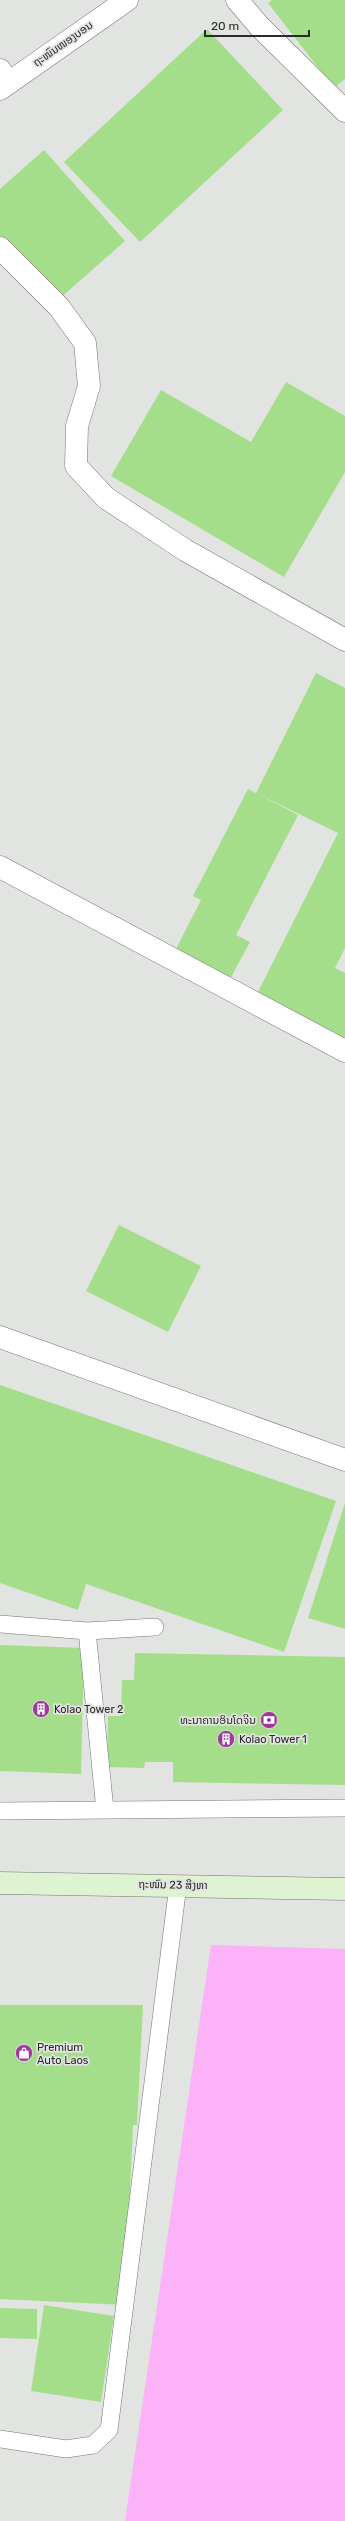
<svg xmlns="http://www.w3.org/2000/svg" width="345" height="2521" font-family="Rubik,'Noto Sans Lao',sans-serif">
  <style>
    .green { fill: #fcb2f7 }
    .building { fill: #a5de8a }
    .lines { fill: none; stroke-linecap: round; stroke-linejoin: round }
    .service-casing { stroke: #747673; stroke-width: 18 }
    .minor-casing { stroke: #747673; stroke-width: 23 }
    .tertiary-casing { stroke: #747673; stroke-width: 23 }
    .secondary-casing { stroke: #747673; stroke-width: 23 }
    .service { stroke: #fff; stroke-width: 17 }
    .minor { stroke: #fff; stroke-width: 22 }
    .tertiary { stroke: #fff; stroke-width: 22 }
    .secondary { stroke: #ddf3d1; stroke-width: 22 }
    .labels { text-anchor: middle; dominant-baseline: central; stroke-width: 3.5; stroke-linejoin: round; paint-order: stroke }
    .street-label { font-size: 11px; fill: #292a29; stroke: #e1e4e0 }
    .poi-label { font-size: 11px; fill: #292a29; stroke: #e1e4e0; text-anchor: start }
  </style>
  <rect width="100%" height="100%" fill="#e1e4e0"/>
  <path class="green" d="M211 1945 345 1949V2521H125Z"/>
  <path class="building" d="M272 0H345V79L334 88 268 3Z
    M207 29 283 110 140 242 64 162Z
    M44 150 125 241 58 300 0 235V189Z
    M286 382 345 416V472L284 577 111 476 161 390 251 442Z
    M316 673 345 688V948L335 968 345 973V1038L257 994 338 833 256 793Z
    M248 789 298 815 236 935 250 942 230 979 175 951 201 900 193 896Z
    M119 1225 201 1266 168 1332 86 1291Z
    M0 1385 336 1501 284 1652 86 1584 78 1610 0 1583Z
    M345 1503V1629L308 1618Z
    M0 1645 84 1648 81 1774 0 1771Z
    M135 1653 345 1657V1785L173 1782V1762H145L144 1768 107 1767 108 1716H121L122 1680H134Z
    M0 2005H143L137 2125H133L125 2305 0 2299Z
    M44 2305 114 2316 101 2402 31 2391Z
    M0 2308 37 2309V2339L0 2338Z"/>
  <g class="lines">
    <defs>
      <path id="service" d="M0 1624 87 1631
        M105 1810 87 1631 155 1627
        M0 1811 345 1808
        M0 2439 66 2449 93 2445 109 2430 178 1885"/>
      <path id="minor" d="M237 0 259 26 345 111
        M0 70 8 83
        M0 248 59 307 85 343 89 386 77 426 76 466 106 498 185 550 345 640
        M0 867 345 1051
        M0 1337 345 1460"/>
      <path id="tertiary" d="M0 89 127 0"/>
      <path id="secondary" d="M0 1883 345 1889"/>
    </defs>
    <use href="#service" class="service-casing"/>
    <use href="#minor" class="minor-casing"/>
    <use href="#tertiary" class="tertiary-casing"/>
    <use href="#secondary" class="secondary-casing"/>
    <use href="#service" class="service"/>
    <use href="#minor" class="minor"/>
    <use href="#tertiary" class="tertiary"/>
    <use href="#secondary" class="secondary"/>
  </g>
  <defs>
    <symbol id="building-disc" viewBox="-11 -11 22 22"><circle r="9.5" fill="#9f399c" stroke="#e1e4e0"/><path d="M-4-6H4V6H1V3H-1V6H-4ZM-2.5-4.3h1.7v1.8h-1.7ZM.8-4.3h1.7v1.8H.8ZM-2.5-1h1.7V.8h-1.7ZM.8-1h1.7V.8H.8Z" fill="#fff"/></symbol>
    <symbol id="bank-disc" viewBox="-11 -11 22 22"><circle r="9.5" fill="#9f399c" stroke="#e1e4e0"/><path d="M-6-4H6V4H-6ZM0-2.3a2.3 2.3 0 1 0 0 4.6a2.3 2.3 0 1 0 0-4.6Z" fill="#fff"/></symbol>
    <symbol id="shop-disc" viewBox="-11 -11 22 22"><circle r="9.5" fill="#9f399c" stroke="#e1e4e0"/><path d="M-5-2.5h2.3a2.7 3.5 0 0 1 5.4 0H5L5.5 6h-11ZM-1.5-2.5h3a1.5 2.3 0 0 0-3 0Z" fill="#fff"/></symbol>
  </defs>
  <g fill-rule="evenodd">
    <use href="#building-disc" x="31" y="1699" width="20" height="20"/>
    <use href="#bank-disc" x="259" y="1710" width="20" height="20"/>
    <use href="#building-disc" x="216" y="1729" width="20" height="20"/>
    <use href="#shop-disc" x="14" y="2043" width="20" height="20"/>
  </g>
  <g class="labels">
    <g class="street-label">
      <text transform="translate(63 44) rotate(-35)">ຖະໜົນໜອງບອນ</text>
      <text transform="translate(173 1885) rotate(1)">ຖະໜົນ 23 ສິງຫາ</text>
    </g>
    <g class="poi-label">
      <text x="54" y="1709">Kolao Tower 2</text>
      <text x="256" y="1720" text-anchor="end">ທະນາຄານອິນໂດຈີນ</text>
      <text x="239" y="1739">Kolao Tower 1</text>
      <text x="37" y="2047">Premium<tspan x="37" dy="13">Auto Laos</tspan></text>
    </g>
  </g>
  <path d="M205 30v6h104v-6" fill="none" stroke="#292a29" stroke-width="2"/>
  <text x="211" y="30" font-size="12" fill="#292a29" stroke="#e1e4e0" stroke-width="3" paint-order="stroke">20 m</text>
</svg>
